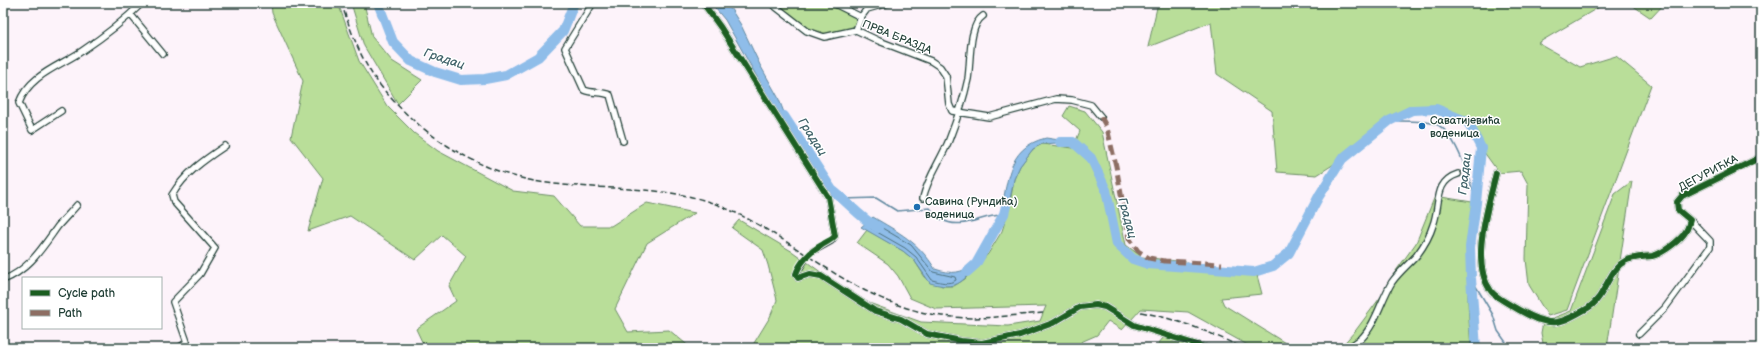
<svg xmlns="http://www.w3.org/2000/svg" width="1764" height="351" font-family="'Balsamiq Sans',sans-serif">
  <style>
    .green { fill: #b9de99; stroke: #6c8e66 }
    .water { fill: #8fbde9; stroke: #628aa1 }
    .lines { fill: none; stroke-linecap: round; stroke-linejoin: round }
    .shore { stroke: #4c707c; stroke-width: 1 }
    .stream { stroke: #628aa1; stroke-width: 1.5 }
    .river { stroke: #8fbde9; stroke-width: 10 }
    .street-tunnel { stroke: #d1cfd2; stroke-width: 5.5; stroke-dasharray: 5.5 3; stroke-linecap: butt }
    .street-casing { stroke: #1f3d34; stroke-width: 8 }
    .street { stroke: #fff; stroke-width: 5.5 }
    .rail { stroke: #1f3d34; stroke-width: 1.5; stroke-dasharray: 6 3; stroke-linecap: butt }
    .quiet { stroke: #8d6e63; stroke-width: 5; stroke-dasharray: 10 5; stroke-linecap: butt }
    .cycleway-casing { stroke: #fff; stroke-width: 8 }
    .cycleway { stroke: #1b5e20; stroke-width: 6 }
    .poi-dot { fill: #1f6fb2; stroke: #fff; stroke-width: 1.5 }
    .labels { text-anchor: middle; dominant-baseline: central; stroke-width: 3; stroke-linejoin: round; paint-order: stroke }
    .street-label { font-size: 11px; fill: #1f3d34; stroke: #fff }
    .poi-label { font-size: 11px; fill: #1f3d34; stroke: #fff; text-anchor: start }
    .water-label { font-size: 12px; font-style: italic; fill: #41636a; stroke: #fff }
  </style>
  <rect width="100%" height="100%" fill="#fdf3fa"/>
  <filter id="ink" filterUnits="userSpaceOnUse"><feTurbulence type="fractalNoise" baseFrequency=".025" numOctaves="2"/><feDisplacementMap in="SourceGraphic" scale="8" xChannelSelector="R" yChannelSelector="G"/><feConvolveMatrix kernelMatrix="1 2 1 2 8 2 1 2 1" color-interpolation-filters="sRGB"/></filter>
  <g filter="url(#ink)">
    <path class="green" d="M271 3H338L359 61 387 106 414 133 438 151 513 191 554 196 580 226H611L647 203 695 213 647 243 615 309 628 332 669 330 691 348H425L416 329 456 301 449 286 466 256 442 235 415 260 350 216 308 231 323 178 291 137 303 81 272 13Z
      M351 3H364L372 37 392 61 422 80 398 104 364 46Z
      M776 3H833L861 17 856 30 827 40C807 30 791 19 776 3Z
      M1158 3H1606L1538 43 1580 67 1616 56 1651 85 1567 310 1548 316 1529 285 1526 259 1528 184 1521 171 1499 173 1481 148 1468 122 1436 109 1412 110 1389 121 1342 159 1317 175 1277 172 1272 111 1217 74 1211 22 1148 47Z
      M1629 3H1665L1651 18Z
      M1069 106 1085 111 1102 132 1126 245 1142 257 1237 268H1255L1262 294 1221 298 1224 305 1290 346 1289 348H1253L1188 312 1141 309 1122 330 1108 321 1097 335 1081 342 1086 348H751L770 317 777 300 768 265 763 250 732 228 739 220 793 252 829 278 869 303 921 322 1008 326 1040 321 1046 306 936 309 910 298 898 276 888 264 857 243 867 230 903 251 914 260 925 277 942 286H954L965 279 988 254 1002 231 1009 209 1014 179 1020 166 1033 149 1042 144 1073 148 1080 131 1063 116Z
      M1632 181 1607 348H1544L1541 333 1543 322 1571 311 1615 194Z
      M1435 196 1472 202C1465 251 1467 299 1471 348H1340L1356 330 1388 287 1393 275 1416 243Z
      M1167 333 1202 343 1213 348H1155Z"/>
    <path class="water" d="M711 3H727L741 25 760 65 778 97 790 128 770 100 725 20Z
      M1046 138 1073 142 1042 144 1033 149 1020 166 1014 179 1006 219 999 218C1009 185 1004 148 1046 138Z
      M873 217C898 232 919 242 935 269 953 275 960 273 976 264 962 284 956 290 930 283L914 260 903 251 861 227Z"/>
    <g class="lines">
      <path class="shore" d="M872 222 911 245 933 272 955 277 956 280C949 285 940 282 932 280L916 257 905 248 870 228 869 225Z"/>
      <path class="stream" d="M1389 121C1400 121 1428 120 1438 125 1457 135 1471 183 1476 203
        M843 199 876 198 897 211 930 208C933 212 937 217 941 219 960 231 981 216 1000 215
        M1471 278 1493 315 1498 331 1510 348"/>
      <path class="river" d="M378 3 393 42 411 61 435 72 461 80 485 79 506 75 538 57 563 31 574 3
        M784 116 832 190C848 202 860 218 878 228
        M1060 142H1073L1091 158 1106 190 1117 244 1133 259 1148 264 1254 272 1273 266 1289 253 1319 196 1342 159 1389 121 1412 110 1436 109 1468 122 1481 148 1476 203 1470 247 1471 278 1476 348
        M967 272 976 264 1004 214 1006 206"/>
      <path class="street-tunnel" d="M804 261 813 251"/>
      <defs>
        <path id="street" d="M593 3 565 48 584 90C593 94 600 91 610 95L623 141
          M703 3 721 28 828 197 835 236 831 241 813 251
          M771 3 807 31 824 37 856 30 879 41 931 61 940 67 946 76 949 104 952 111 989 117 1056 99 1072 100 1091 105 1101 117
          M833 3 861 17 856 30
          M131 15 163 54
          M861 17 867 9 888 3
          M61 111 32 130 19 103C29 75 60 66 82 51 103 37 124 21 142 3
          M1496 173C1489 205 1469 262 1491 291 1496 298 1513 306 1521 311 1552 328 1558 325 1588 308 1606 297 1607 271 1625 261 1632 257 1644 257 1652 256 1662 254 1681 240 1686 231 1688 228 1689 223 1690 220L1678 210 1677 202 1682 196 1761 157
          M923 198C928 177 941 160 949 140 956 122 964 98 968 79 971 61 968 26 983 16
          M804 261 796 274 798 278 810 274 821 276 875 311 901 319 927 334 961 341 982 343 1020 335 1053 323 1080 307 1096 305 1105 307 1134 325 1207 348
          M3 280C29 270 42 248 58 226 64 219 71 212 77 205
          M1639 334 1665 308 1710 247V241L1690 220
          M179 348 187 342 173 302 200 274 215 248 174 202 172 195C185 173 204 160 225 146
          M1348 348C1352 345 1357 342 1361 339 1376 324 1381 300 1392 282 1399 272 1409 264 1417 255 1423 247 1430 235 1433 225 1441 205 1433 182 1458 174"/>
      </defs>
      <use href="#street" class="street-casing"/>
      <use href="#street" class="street"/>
      <path class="rail" d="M341 3C350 28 359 55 374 77 412 130 476 172 540 182 596 191 665 184 718 205 758 221 792 246 828 269 865 293 908 314 953 317 983 320 1013 315 1043 313
        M1141 312C1180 320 1207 331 1243 348"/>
      <path class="quiet" d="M1101 117 1107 128 1116 166 1129 238 1138 251 1149 258 1165 261 1222 264"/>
      <defs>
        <path id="cycleway" d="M703 3 721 28 828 197 835 236C831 241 827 241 822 245 811 251 800 262 796 274L798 278 810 274 821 276 875 311 901 319 927 334 961 341 982 343 1020 335 1053 323 1080 307 1096 305 1105 307 1134 325 1207 348
          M1496 173C1489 205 1469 262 1491 291 1496 298 1513 306 1521 311 1552 328 1558 325 1588 308 1606 297 1607 271 1625 261 1632 257 1644 257 1652 256 1662 254 1681 240 1686 231 1688 228 1689 223 1690 220L1678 210 1677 202 1682 196 1761 157"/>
      </defs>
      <use href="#cycleway" class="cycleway-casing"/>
      <use href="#cycleway" class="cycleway"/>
    </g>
  </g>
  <g class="poi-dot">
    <circle cx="1422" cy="126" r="4"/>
    <circle cx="917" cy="207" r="4"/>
  </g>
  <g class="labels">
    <g class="street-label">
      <text transform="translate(897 37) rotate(22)">ПРВА БРАЗДА</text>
      <text transform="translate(1708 173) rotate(-28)">ДЕГУРИЋКА</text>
    </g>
    <g class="poi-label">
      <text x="1430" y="120">Саватијевића<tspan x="1430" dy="13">воденица</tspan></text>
      <text x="925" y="201">Савина (Рундића)<tspan x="925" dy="13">воденица</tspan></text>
    </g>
    <g class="water-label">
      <text transform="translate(444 59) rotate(18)">Градац</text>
      <text transform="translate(812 137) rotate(57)">Градац</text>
      <text transform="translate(1465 174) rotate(-84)">Градац</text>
      <text transform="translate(1127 218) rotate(75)">Градац</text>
    </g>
  </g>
  <rect width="1764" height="351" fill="none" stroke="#fff" stroke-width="16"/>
  <rect x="8" y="8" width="1748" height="335" fill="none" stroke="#1f3d34" stroke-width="1.5" filter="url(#ink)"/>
  <rect x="22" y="277" width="140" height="52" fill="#ffffff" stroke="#a5b1ae"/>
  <rect x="30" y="290" width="20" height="6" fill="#1b5e20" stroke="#a5b1ae"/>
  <text x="58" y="297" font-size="12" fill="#1f3d34">Cycle path</text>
  <rect x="30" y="310" width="20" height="6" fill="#8d6e63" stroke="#a5b1ae"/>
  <text x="58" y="317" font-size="12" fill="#1f3d34">Path</text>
</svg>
